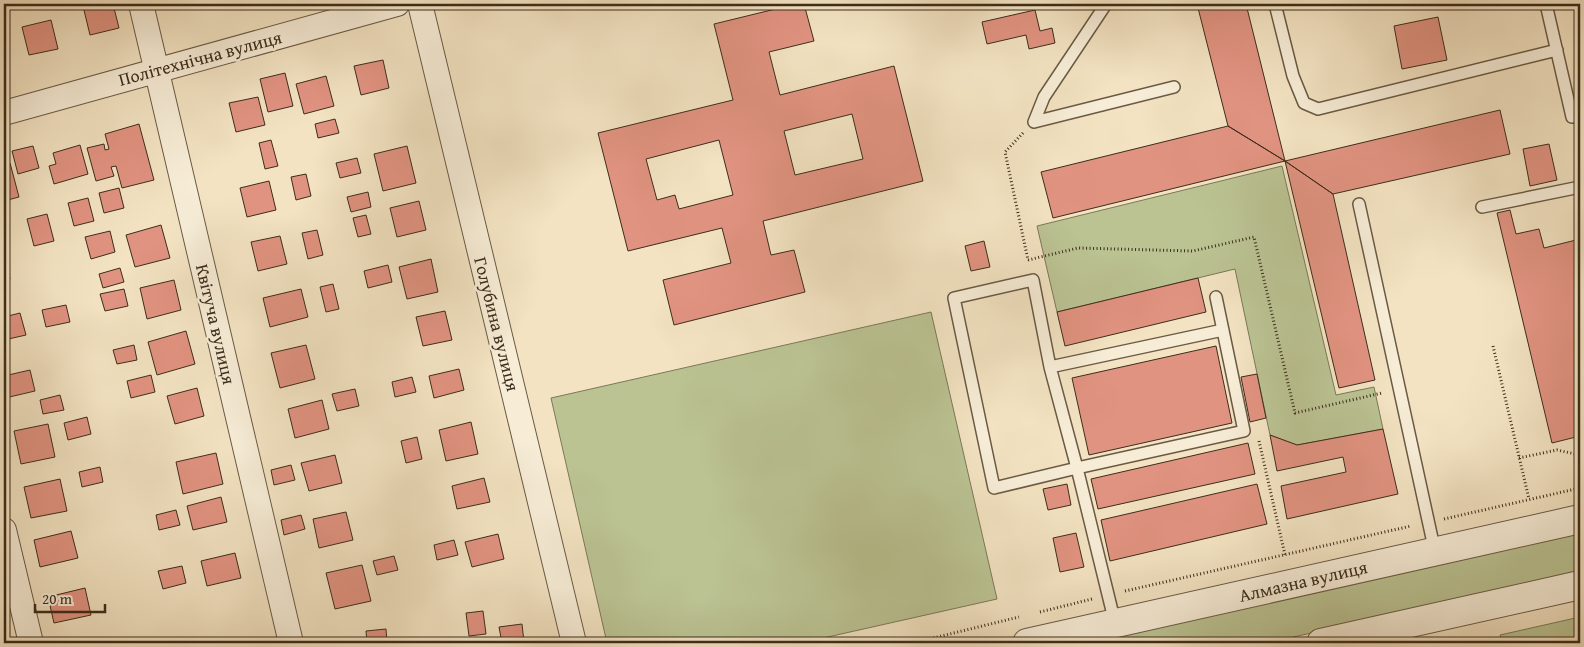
<svg xmlns="http://www.w3.org/2000/svg" width="1584" height="647" font-family="'Gentium Book Plus',serif">
  <style>
    .green { fill: #bbc393; stroke: #7c7857 }
    .building { fill: #e19381; stroke: #3c2d1b; fill-rule: evenodd }
    .lines { fill: none; stroke-linecap: round; stroke-linejoin: round }
    .service-casing { stroke: #6a5a45; stroke-width: 14 }
    .minor-casing { stroke: #6a5a45; stroke-width: 26 }
    .tertiary-casing { stroke: #6a5a45; stroke-width: 30 }
    .path { stroke: #3c2d1b; stroke-width: 3; stroke-dasharray: 1 2.5; stroke-linecap: butt }
    .service { stroke: #f7edd7; stroke-width: 11 }
    .minor { stroke: #f7edd7; stroke-width: 24 }
    .tertiary { stroke: #f7edd7; stroke-width: 28 }
    .labels { text-anchor: middle; dominant-baseline: central; stroke-width: 5; stroke-linejoin: round; paint-order: stroke }
    .street-label { font-size: 18px; fill: #3c2d1b; stroke: #f7edd7 }
  </style>
  <rect width="100%" height="100%" fill="#f3e3c2"/>
  <filter id="stains"><feTurbulence type="fractalNoise" baseFrequency=".004" numOctaves="4"/><feColorMatrix values="0 0 0 0 .2 0 0 0 0 .09 0 0 0 0 .02 0 0 0 .5 -.17"/></filter>
  <radialGradient id="worn" r=".72"><stop offset=".6" stop-color="#630" stop-opacity="0"/><stop offset="1" stop-color="#630" stop-opacity=".3"/></radialGradient>
  <path class="green" d="M1282 166 1336 395 1374 387 1383 429 1297 445 1270 435 1235 269 1057 312 1037 226Z
    M931 312 997 599 801 643H607L551 398Z
    M1580 532V572L1267 643H1088Z
    M1580 617V643H1502L1500 635Z"/>
  <path class="building" d="M94 4H113L119 28 90 35 83 6Z
    M796 4H804L814 41 769 52 780 95 894 66 923 181 763 221 771 255 794 250 805 292 674 325 663 280 731 263 722 228 628 251 598 133 733 100 714 24ZM852 114 863 159 795 175 784 131ZM719 140 733 195 679 209 675 195 657 200 646 159Z
    M1197 4H1246L1285 161 1228 126Z
    M1035 10 1040 31 1052 28 1055 43 1029 49 1026 35 987 44 982 22Z
    M1438 17 1447 60 1402 69 1394 26Z
    M51 20 58 49 29 55 22 27Z
    M383 60 389 88 361 95 354 66Z
    M285 73 293 106 268 112 260 79Z
    M326 76 334 106 304 114 296 84Z
    M258 97 265 125 236 132 229 103Z
    M1500 110 1510 154 1333 194 1285 161Z
    M335 119 339 133 318 138 315 124Z
    M139 124 154 180 122 188 116 166 111 167 114 176 96 181 87 148 104 144 105 150 109 149 105 134Z
    M1228 126 1285 161 1053 218 1041 172Z
    M271 140 278 166 265 169 259 143Z
    M1549 144 1557 180 1530 186 1523 149Z
    M80 145 88 174 54 184 49 166 56 164 53 153Z
    M33 146 39 168 18 174 12 151Z
    M407 146 416 183 383 191 374 154Z
    M357 158 361 173 340 178 336 163Z
    M1285 161 1333 194 1375 380 1339 388Z
    M10 163 19 197 4 201V165Z
    M306 174 311 196 296 200 291 177Z
    M269 181 276 210 247 217 240 188Z
    M119 188 124 208 104 213 99 193Z
    M368 192 371 207 351 212 347 197Z
    M88 198 94 221 74 226 68 203Z
    M419 201 426 230 397 237 390 208Z
    M1510 210 1516 234 1539 229 1544 248 1580 239V436L1552 443 1497 213Z
    M47 214 54 241 34 246 27 219Z
    M366 215 371 234 358 237 353 218Z
    M161 225 170 258 135 267 126 235Z
    M317 230 323 255 308 259 302 233Z
    M110 231 115 252 91 259 85 237Z
    M280 236 287 264 258 271 251 242Z
    M984 241 990 267 971 271 965 246Z
    M4 257 10 279 4 281Z
    M431 259 438 292 407 299 399 267Z
    M388 265 392 282 368 288 364 271Z
    M120 268 124 282 103 288 99 274Z
    M1198 278 1206 312 1065 346 1057 312Z
    M174 280 181 310 147 319 140 288Z
    M333 284 339 309 326 312 320 287Z
    M124 289 128 306 105 311 100 294Z
    M301 289 308 317 270 327 263 298Z
    M66 305 70 322 46 327 42 310Z
    M445 311 452 340 423 346 416 317Z
    M20 313 26 335 4 340V317Z
    M186 331 195 364 157 375 148 342Z
    M134 345 137 360 117 364 113 350Z
    M306 345 315 379 280 388 271 353Z
    M1216 346 1232 423 1089 455 1072 378Z
    M459 369 464 390 434 398 429 376Z
    M30 370 35 391 5 398 4 376Z
    M1257 374 1266 418 1250 422 1241 377Z
    M151 375 155 392 131 398 127 381Z
    M412 377 416 392 395 397 392 382Z
    M197 388 204 416 175 424 167 396Z
    M355 389 359 406 337 411 332 394Z
    M60 395 64 410 43 414 40 400Z
    M322 400 329 429 295 438 288 409Z
    M87 417 91 434 68 440 64 423Z
    M471 422 478 454 446 461 439 430Z
    M48 424 55 457 21 464 14 431Z
    M1383 429 1398 494 1287 519 1281 486 1346 472 1343 457 1277 471 1270 435 1297 445Z
    M417 437 422 459 406 463 401 441Z
    M1248 443 1255 474 1098 509 1091 479Z
    M216 453 223 484 183 494 176 462Z
    M335 455 342 483 309 491 301 463Z
    M291 465 295 480 274 485 271 470Z
    M100 467 103 482 82 487 79 472Z
    M484 478 490 502 457 509 452 486Z
    M60 479 67 511 31 518 24 487Z
    M1067 484 1071 505 1048 510 1043 489Z
    M1257 484 1267 524 1110 561 1101 520Z
    M221 497 227 522 193 530 187 506Z
    M176 510 180 525 159 530 156 515Z
    M346 512 353 540 319 548 313 519Z
    M301 515 305 529 284 535 281 520Z
    M71 531 78 558 40 567 34 540Z
    M1076 533 1084 567 1060 572 1053 538Z
    M498 534 504 559 472 567 465 542Z
    M454 540 458 555 437 560 434 545Z
    M235 553 241 578 207 586 201 561Z
    M394 556 398 570 377 575 373 561Z
    M362 565 371 601 335 609 326 573Z
    M182 566 186 583 163 589 158 571Z
    M85 588 91 615 54 623 48 597Z
    M483 611 486 634 469 636 466 613Z
    M522 624 524 642 502 643 499 627Z
    M386 629 387 643H367L366 631Z"/>
  <g class="lines">
    <defs>
      <path id="service" d="M1106 4 1044 97 1034 122 1174 87
        M1275 4 1293 76 1304 103 1318 109 1557 50
        M1546 4 1572 117H1580
        M1359 204 1435 552
        M1482 207 1580 187
        M1050 367 1033 280 954 298 994 488 1077 468 1244 431 1216 297
        M1115 623 1077 468 1050 367 1223 330"/>
      <path id="minor" d="M141 4 291 643
        M420 4 574 643
        M4 113 397 4
        M4 530 31 643"/>
      <path id="tertiary" d="M1027 643 1580 519
        M1321 643 1580 585"/>
    </defs>
    <use href="#service" class="service-casing"/>
    <use href="#minor" class="minor-casing"/>
    <use href="#tertiary" class="tertiary-casing"/>
    <path class="path" d="M1023 133 1005 152 1028 260
      M1028 260 1078 248 1193 251 1254 237 1295 413 1382 393
      M1493 346 1529 499
      M1259 441 1285 555
      M1519 458 1557 450 1580 455
      M1444 519 1580 488
      M1125 591 1411 526
      M1040 612 1092 599
      M913 643 1019 617"/>
    <use href="#service" class="service"/>
    <use href="#minor" class="minor"/>
    <use href="#tertiary" class="tertiary"/>
  </g>
  <g class="labels">
    <g class="street-label">
      <text transform="translate(200 58) rotate(-15)">Політехнічна вулиця</text>
      <text transform="translate(216 324) rotate(77)">Квітуча вулиця</text>
      <text transform="translate(497 324) rotate(76)">Голубина вулиця</text>
      <text transform="translate(1303 581) rotate(-13)">Алмазна вулиця</text>
    </g>
  </g>
  <rect width="1584" height="647" fill="none" stroke="#f3e3c2" stroke-width="20"/>
  <rect x="5" y="5" width="1574" height="637" fill="none" stroke="#3c2d1b" stroke-width="2.5"/>
  <rect x="10" y="10" width="1564" height="627" fill="none" stroke="#3c2d1b"/>
  <path d="M35 604v8h70v-8" fill="none" stroke="#3c2d1b" stroke-width="2.5"/>
  <text x="42" y="604" font-size="15" fill="#3c2d1b" stroke="#f7edd7" stroke-width="4" paint-order="stroke">20 m</text>
  <rect width="100%" height="100%" filter="url(#stains)"/>
  <rect width="100%" height="100%" fill="url(#worn)"/>
</svg>
